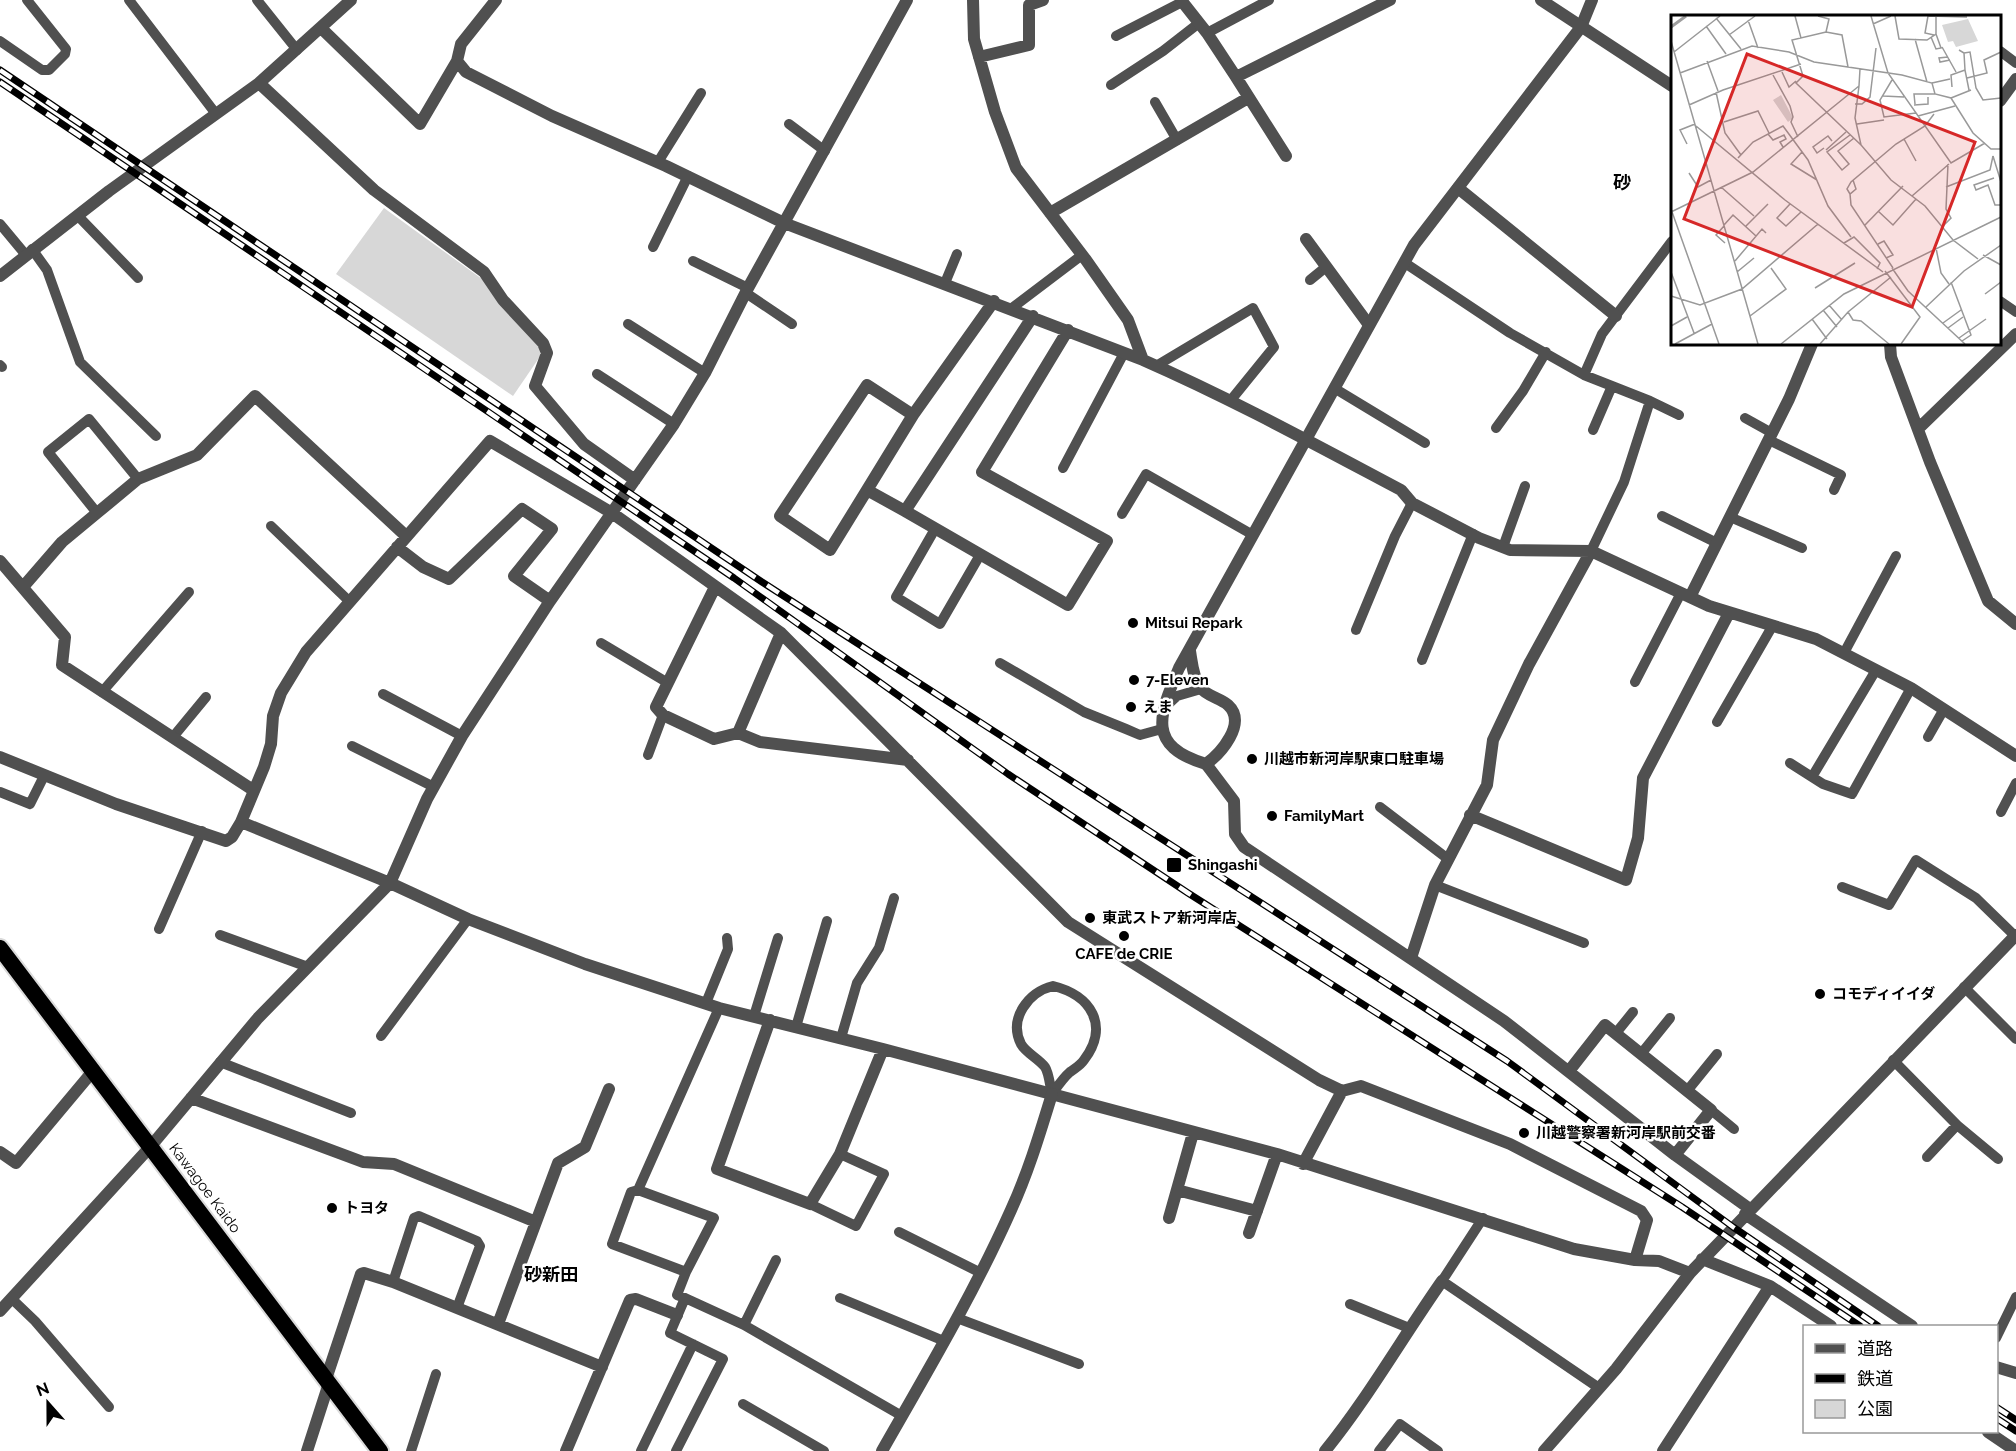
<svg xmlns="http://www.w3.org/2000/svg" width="2016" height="1451" font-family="Raleway,'Noto Sans JP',sans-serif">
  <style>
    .green { fill: #d7d7d7 }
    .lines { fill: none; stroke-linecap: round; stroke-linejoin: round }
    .trunk-casing { stroke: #dbdbdb; stroke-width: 20 }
    .service { stroke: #505050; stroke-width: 10 }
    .minor { stroke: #505050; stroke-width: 12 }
    .tertiary { stroke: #505050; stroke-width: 12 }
    .trunk { stroke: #000; stroke-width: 16 }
    .rail-casing { stroke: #000; stroke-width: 7 }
    .rail { stroke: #fff; stroke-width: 4.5; stroke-dasharray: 14; stroke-linecap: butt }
    .poi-dot { fill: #000; stroke: #fff; stroke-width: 2 }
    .labels { text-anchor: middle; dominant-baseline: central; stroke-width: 5; stroke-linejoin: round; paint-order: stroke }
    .poi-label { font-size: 15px; font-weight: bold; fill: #000; stroke: #fff; text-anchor: start }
    .street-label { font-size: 15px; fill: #000; stroke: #fff }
    .quarter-label { font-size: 18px; font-weight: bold; fill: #000; stroke: #fff }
    .inset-river { fill: none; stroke: #9e9e9e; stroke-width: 3 }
    .inset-road { fill: none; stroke: #999; stroke-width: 1.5 }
    .view { fill: #d62828; fill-opacity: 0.15; stroke: #d62828; stroke-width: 3 }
    .inset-edge { fill: none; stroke: #000; stroke-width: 3 }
  </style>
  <rect width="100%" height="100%" fill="#fff"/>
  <path class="green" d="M384 208 482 279 539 346 541 355 513 396 336 274Z"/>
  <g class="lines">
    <defs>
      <path id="trunk" d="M0 948 380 1451"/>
    </defs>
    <use href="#trunk" class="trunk-casing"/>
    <path class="service" d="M129 0 216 114
      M257 0 297 50
      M1207 33 1269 0
      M1116 36 1182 2
      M0 41 42 70H49L65 54 66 49 27 0
      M2000 51 2016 63
      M1111 85 1163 51 1199 23
      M1155 102 1177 140
      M789 124 825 151
      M658 162 701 93
      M79 217 138 278
      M0 224 25 254
      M653 247 688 176
      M32 249 47 270 80 362 156 436
      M693 261 748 288
      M1405 263 1510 333 1584 375 1650 401 1624 482 1591 551
      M1310 280 1326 267
      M945 283 957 254
      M746 293 792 324
      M2000 301 2016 312
      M1012 308 1082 255
      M628 324 705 373
      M0 365 2 367
      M1156 366 1253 308 1274 347 1231 400
      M597 374 674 424
      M1584 375 1602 334 1672 241
      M1334 388 1425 443
      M1650 401 1679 415
      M1745 418 1772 433
      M1496 428 1523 391 1546 352
      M1593 430 1612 386
      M1769 440 1841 475 1834 490
      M1063 468 1124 353
      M97 513 48 452 89 419 138 479
      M1122 514 1146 474 1253 535
      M1662 516 1717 543
      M1730 517 1802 548
      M271 526 349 601
      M935 529 896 597 940 624 980 555
      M1503 547 1525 486
      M1356 630 1395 536 1412 503
      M601 643 668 683
      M1844 653 1896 556
      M1422 660 1473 534
      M1000 663 1084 712 1126 729 1140 735 1162 729
      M1876 670 1812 777 1823 784 1852 794 1911 688
      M1635 682 1681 593
      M102 692 189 592
      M383 694 462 736
      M1164 708 1177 696 1201 689
      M1717 722 1773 625
      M173 737 206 697
      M1928 737 1944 709
      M352 746 434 787
      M648 755 663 715
      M1790 763 1812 777
      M0 792 30 804 44 776
      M1380 807 1448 859
      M2001 812 2016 783
      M1435 885 1584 943
      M1842 887 1889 905 1916 860 1976 898 2015 936
      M159 929 202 831
      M220 935 308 967
      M1053 986C1091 995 1110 1026 1084 1060 1080 1066 1075 1068 1070 1072 1063 1078 1057 1087 1052 1094 1050 1086 1049 1073 1045 1067 1038 1058 1026 1053 1021 1044 1008 1018 1029 992 1053 986Z
      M1964 987 2016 1039
      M706 1003 728 949 727 938
      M754 1016 778 938
      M796 1027 827 921
      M1616 1033 1633 1012
      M381 1036 468 919
      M841 1038 857 983 879 948 894 898
      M1641 1054 1670 1018
      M1893 1060 1957 1125 1998 1159
      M220 1062 351 1113
      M1687 1091 1717 1054
      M1711 1110 1734 1129
      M1927 1157 1957 1125
      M638 1190 714 1218 686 1272 612 1244 631 1192 638 1190 719 1008
      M810 1204 856 1226 884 1174 840 1154
      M1483 1218 1442 1281 1599 1388
      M899 1232 981 1273
      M393 1282 414 1218 419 1216 477 1241 480 1246 457 1308
      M685 1298 744 1325 902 1416
      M840 1298 944 1341
      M12 1299 35 1321 109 1407
      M1350 1304 1409 1328
      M957 1318 1079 1364
      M744 1325 776 1260
      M1996 1338 2016 1297
      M743 1404 824 1451
      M411 1451 436 1374
      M641 1451 693 1344
      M676 1451 723 1359 670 1333 685 1298 677 1295 686 1272
      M1379 1451 1400 1424 1438 1451"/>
    <path class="minor" d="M496 0 461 44 457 61 466 72 552 116 666 166 784 223 1143 360
      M973 0 974 39 995 112 1016 168 1086 260 1128 320 1143 360C1232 399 1316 445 1401 490L1412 503 1479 538 1510 550 1591 551 1709 606 1816 639 1911 688 2016 756
      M1181 0 1207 33 1236 77 1390 0
      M1581 27 1592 0
      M321 28 420 124 457 61
      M979 57 1029 45V5L1043 0
      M1236 77 1286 156
      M259 83 374 190 484 272 503 300 543 343 547 353 535 386 584 444 635 480
      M2000 101 2016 79
      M1458 188 1616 316
      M1050 213 1248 98
      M1306 239 1369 325
      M0 276 109 191 259 83 351 0
      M1033 316 905 511 1068 605 1107 541 982 472 1068 330
      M1890 344 1891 357 1930 462 1988 601 2016 624
      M1918 429 2016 334
      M867 490 830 550 780 516 867 385 913 415
      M905 511 867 490 913 415 994 301
      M397 547 423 567 449 579 522 509 552 529 514 576 550 601
      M0 561 65 637 62 665 253 790
      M23 587 62 542 97 513 138 479 197 455 255 396 406 536
      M715 587 656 707 663 715 714 739 738 733 760 742 908 760
      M1690 597 1789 399 1812 344
      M738 733 781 633
      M0 757 116 804 226 841 232 837 241 822 390 883 468 919 585 964 719 1008 883 1049 1277 1154 1574 1249 1635 1260 1659 1261 1690 1273
      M1206 764 1234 801 1235 834 1244 847 1504 1021 1675 1155 1750 1209
      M1470 815 1626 880 1638 838 1643 778 1729 613
      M241 822 264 767 271 744 273 716 281 693 306 652 490 441 612 513 781 633 1068 922 1319 1080 1342 1091
      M1411 958 1435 885 1487 785 1493 740 1529 664 1591 551
      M770 1020 717 1169 810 1204 840 1154 883 1049
      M1569 1071 1605 1025 1711 1110 1675 1155
      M191 1098 363 1162 394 1164 536 1222
      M0 1152 16 1163 93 1071
      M1303 1164 1342 1091 1361 1086 1510 1144 1641 1211 1647 1220 1635 1260
      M1177 1190 1257 1211
      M1745 1214 1912 1326
      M1169 1218 1193 1133
      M1249 1233 1277 1154
      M1702 1259 1770 1286 1831 1326
      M0 1311 151 1146 258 1018 390 883 427 799 462 736 550 601 674 424 705 373 748 288 907 0
      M498 1324 558 1163 585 1147 609 1089
      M1996 1367 2016 1373
      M326 1379 361 1274 364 1273 393 1282 602 1367
      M1988 1432 2016 1451
      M307 1451 329 1383
      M566 1451 630 1300 636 1299 677 1315
      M1325 1451C1368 1398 1402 1338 1442 1281
      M1544 1451 1616 1369 1690 1273 2016 935
      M1663 1451 1770 1286"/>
    <path class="tertiary" d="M1541 0 1672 86
      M1190 651C1192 663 1193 677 1200 687 1206 696 1220 698 1228 705 1248 723 1220 754 1206 764 1146 746 1159 715 1179 668L1414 245 1581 27
      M882 1451C927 1372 974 1293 1011 1210 1028 1173 1040 1133 1052 1094"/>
    <use href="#trunk" class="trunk"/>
    <defs>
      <path id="rail" d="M0 70 762 582 1507 1061 1733 1227 1878 1326
        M0 82 734 578 1008 774 1188 893 1682 1207 1860 1326
        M1996 1407 2016 1420
        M1996 1418 2016 1431"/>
    </defs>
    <use href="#rail" class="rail-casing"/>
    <use href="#rail" class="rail"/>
  </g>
  <g class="poi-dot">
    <circle cx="1133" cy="623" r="6"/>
    <circle cx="1134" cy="680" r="6"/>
    <circle cx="1131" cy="707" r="6"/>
    <circle cx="1252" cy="759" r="6"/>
    <circle cx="1272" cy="816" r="6"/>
    <rect x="1166" y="857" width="16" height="16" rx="3"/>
    <circle cx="1090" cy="918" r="6"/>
    <circle cx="1124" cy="936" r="6"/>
    <circle cx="1820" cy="994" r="6"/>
    <circle cx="1524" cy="1133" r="6"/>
    <circle cx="332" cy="1208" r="6"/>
  </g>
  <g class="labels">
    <g class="poi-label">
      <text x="1145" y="623">Mitsui Repark</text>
      <text x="1146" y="680">7-Eleven</text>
      <text x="1143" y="707">えま</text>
      <text x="1264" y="759">川越市新河岸駅東口駐車場</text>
      <text x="1284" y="816">FamilyMart</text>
      <text x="1188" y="865">Shingashi</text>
      <text x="1102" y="918">東武ストア新河岸店</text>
      <text x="1124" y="954" text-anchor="middle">CAFE de CRIE</text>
      <text x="1832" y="994">コモディイイダ</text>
      <text x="1536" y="1133">川越警察署新河岸駅前交番</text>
      <text x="344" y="1208">トヨタ</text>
    </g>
    <g class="street-label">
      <text transform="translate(205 1188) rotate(53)">Kawagoe Kaido</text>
    </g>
    <g class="quarter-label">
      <text x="1622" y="182">砂</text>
      <text x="551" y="1274">砂新田</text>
    </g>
  </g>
  <g transform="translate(1671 15)">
    <rect width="330" height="330" fill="#fff"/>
    <path d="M297 4 307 26 285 32 282 26 277 27 271 10ZM110 80 122 103 117 107 102 85Z" fill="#d7d7d7"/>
    <path class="inset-river" d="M0 12 15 1"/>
    <path class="inset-road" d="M124 1 130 23M147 1 158 4 155 17M200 1 217 58 280 148 314 128M224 1 228 24 256 25 265 19V1M257 1 296 2M257 1 254 18 263 20M45 3 70 34M77 5 87 33M202 9 220 1M35 11 55 39M58 20 84 1M260 22 265 34 270 33 265 19M244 24 256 67M0 26 87 329M271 32 285 57M288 35 293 38 294 55M3 37 49 1M293 38 299 37 305 73 312 85 330 83M277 42 268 43 269 47 279 45M36 46 47 76M177 52 171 20 155 17 121 25 132 61 125 68 190 130M111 57 118 72 125 66M9 58 81 31 118 37 143 47 231 60 261 68 264 79 280 83 302 118 320 134H330M102 60 119 91 122 102 120 107 127 122M296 63 316 58 313 45 330 37M221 65 209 85 213 102 245 98M261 68 279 64M188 71 184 103 190 130 220 165 254 191 282 225 307 244M281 72 280 60 294 55 298 75M45 77 54 118 70 140M212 81 233 82M280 83 300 75M184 89H191L199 82 205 33M244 89 243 79H264M18 90 52 75 130 49M243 90 257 89V82M247 101 284 91M53 107 87 96 98 118M186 109 213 105M25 111 114 185 212 257M97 119 102 125 113 120 115 124 109 127 112 132M179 120 156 137 171 155 178 149 167 136 183 123M233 124 245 146M16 129 9 115 24 109M153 133 146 138 142 132 157 121 161 126M155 135 175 117M131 137 120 149 146 165M322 141 330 167M67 143 82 127 112 111 137 145 157 191 180 222M18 158 27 172 40 165M323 163 303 170 305 175 317 170 324 190H330M182 165 185 174 179 179 176 174 180 167 225 129 254 111 263 99M50 172 83 201M275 172 319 155 322 141M179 179 180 190 222 253M241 181 278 149M119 189 106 203 115 211 130 197M0 194 48 329M207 196 222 210 245 184M0 197 82 157 188 71 189 54M53 210 62 200 85 221M194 210 232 171M53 211 45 220 54 228M75 211 97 189M271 212 280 203 275 194 277 149M173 228 183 222 209 248 206 254M207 229 213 226 222 240 215 243M265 233 270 258 278 269M312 240 330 250M64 246 91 214 95 218M221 253 237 276 294 329M214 256 249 302 230 329M0 257 23 318M66 257 83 243M280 267 300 320 291 326M144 273 184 248M314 279 330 267M0 281 29 290 71 274 147 209M158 290 171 305M255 292 293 256 330 230M152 295 166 312M177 297 182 305 190 306 218 329M79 301 115 274 100 253M141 304 156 324M272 308 290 295M0 311 16 302M277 313 292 302M288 323 315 304M4 329 41 309M110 329 173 279 330 202M149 329 177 297 220 262"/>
    <path class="view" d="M76 39 304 127 241 292 13 204Z"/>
    <rect width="330" height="330" class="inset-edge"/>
  </g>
  <rect x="1803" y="1325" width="195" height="108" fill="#ffffff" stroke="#999999" stroke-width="1.5"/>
  <rect x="1815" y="1344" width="30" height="9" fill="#505050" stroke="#999999" stroke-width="1.5"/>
  <text x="1857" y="1355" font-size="18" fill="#000000">道路</text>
  <rect x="1815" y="1374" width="30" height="9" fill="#000000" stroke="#999999" stroke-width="1.5"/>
  <text x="1857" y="1385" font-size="18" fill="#000000">鉄道</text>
  <rect x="1815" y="1400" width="30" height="18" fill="#d7d7d7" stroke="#999999" stroke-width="1.5"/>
  <text x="1857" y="1415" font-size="18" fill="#000000">公園</text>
  <g transform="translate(48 1403) rotate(339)" stroke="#ffffff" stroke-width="4.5" paint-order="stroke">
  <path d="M0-4.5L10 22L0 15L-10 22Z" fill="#000000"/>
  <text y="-9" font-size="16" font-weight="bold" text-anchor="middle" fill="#000000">N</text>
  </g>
</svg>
